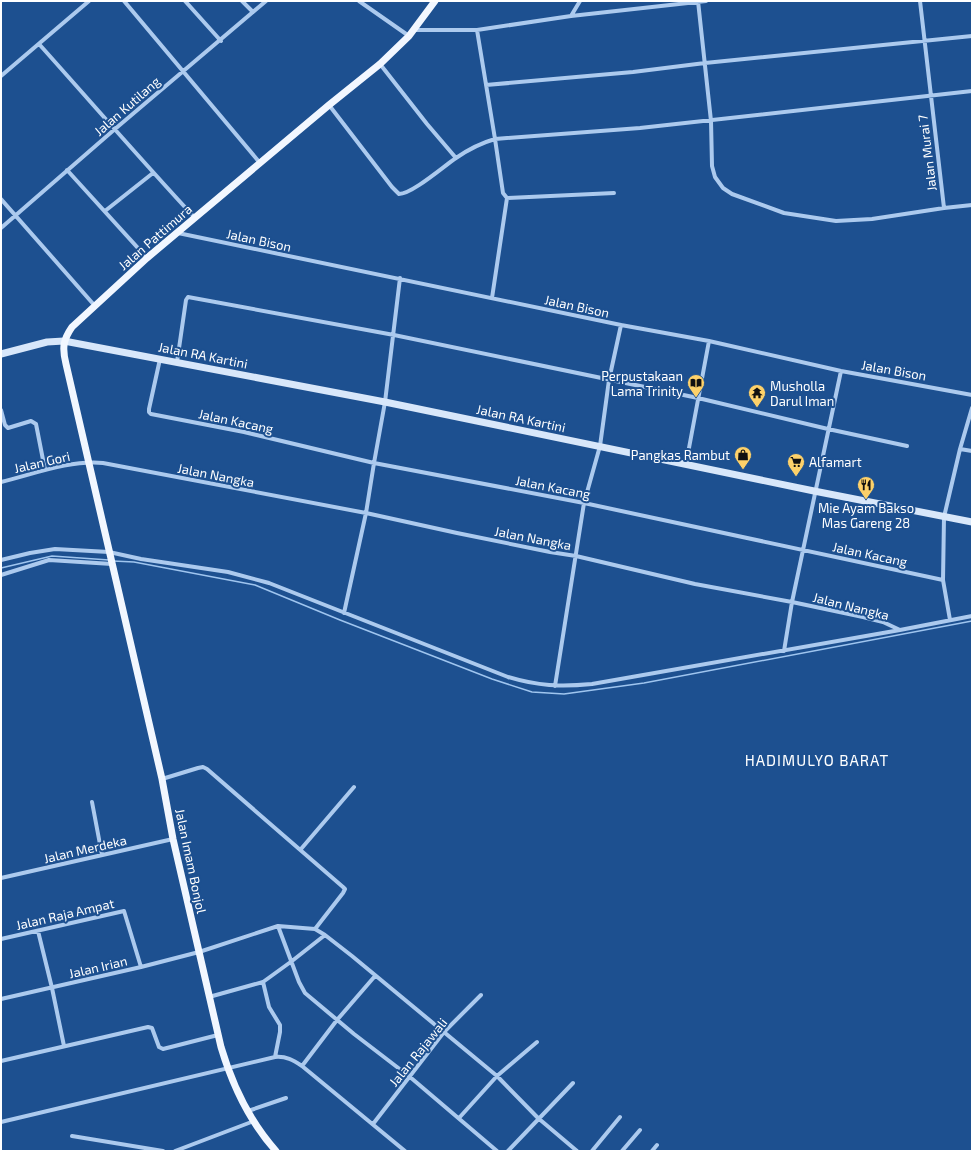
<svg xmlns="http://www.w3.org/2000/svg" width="973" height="1152" font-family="'Exo 2',sans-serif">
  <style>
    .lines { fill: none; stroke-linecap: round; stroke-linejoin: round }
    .stream { stroke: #9fc5ef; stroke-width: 1.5 }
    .street { stroke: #accaee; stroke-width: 4 }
    .secondary { stroke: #d8e7fa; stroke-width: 7 }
    .primary { stroke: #f2f7ff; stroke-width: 7 }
    .labels { text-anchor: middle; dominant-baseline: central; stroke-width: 4; stroke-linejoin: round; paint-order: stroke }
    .street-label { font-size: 13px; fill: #fff; stroke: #1d5090 }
    .poi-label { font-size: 13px; fill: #fff; stroke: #1d5090; text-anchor: end }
    .quarter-label { font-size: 15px; letter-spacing: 1px; fill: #fff; stroke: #1d5090 }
  </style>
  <rect width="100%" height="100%" fill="#1d5090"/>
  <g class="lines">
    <path class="stream" d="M113 561 134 562 255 585 340 620 492 679 532 692 564 694 644 683 972 621
      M1 568 52 556 109 560"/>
    <path class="street" d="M124 1 260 163
      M185 1 221 41
      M242 1 253 12
      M359 1 409 36
      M698 1 711 121 712 166 715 177 723 188 732 194 784 213 836 221 872 219 944 208 972 205
      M920 1 944 208
      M571 16 580 1
      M414 30H477L571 16 706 1
      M477 30 495 139 640 128 972 91
      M39 44C91 102 142 161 195 218
      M380 64 427 124 456 158
      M1 76 89 1
      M486 85 633 72 705 63 972 36
      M329 105 392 187 399 194C412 194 444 166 456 158 469 149 481 143 495 139L503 193 507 198 614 193
      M67 170 147 258
      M1 199 95 306
      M105 211 153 173
      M1 228 115 129 266 1
      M178 233 621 325 709 341 841 371 972 395
      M492 298 507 198
      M160 359 149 409V412L151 414 244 432 374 463 584 503 943 580
      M177 362 186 300 188 297 394 335 698 398 828 429 907 446
      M1 410 5 425 8 428 31 421 36 424 45 470
      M960 449 972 451
      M686 464 709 341
      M1 482C34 474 69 460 103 463L366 513 457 533 550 552 576 556 695 584 792 602 863 617 883 622 900 630
      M1 560 30 553 55 549 109 552 141 559 228 572 269 583 508 677C538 686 560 687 592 684L900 630 972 616
      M1 575 49 560 112 564
      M344 613 366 513 374 463 385 402 400 278
      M950 620 943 580 944 517 960 449 972 408
      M784 651 792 602 841 371
      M555 686 584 503 600 446 609 380 621 325
      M162 779 198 768 203 767 207 769 343 887 345 889 343 893 315 929
      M92 802 102 855
      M301 849 354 787
      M1 878 173 839
      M278 926 299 982 305 993 354 1034 410 1077 497 1151
      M38 931 52 988 64 1046
      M1 939 124 911 141 967
      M263 982 269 1007 280 1025V1032L275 1057
      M209 997 263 982 292 961 325 935
      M1 999 141 967 199 952 278 926 315 929 325 935 352 956 497 1076 538 1118 577 1151
      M1 1061 148 1027 152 1028 159 1047 163 1049 218 1035
      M302 1066 337 1020 375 976
      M248 1111 286 1098
      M459 1118 497 1076 537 1042
      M1 1122 275 1057C286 1056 293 1060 302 1066L405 1151
      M373 1124 444 1032 481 995
      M72 1136 163 1151
      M175 1151 254 1121
      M508 1151 573 1083
      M592 1151 620 1117
      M622 1151 640 1130
      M652 1151 657 1145"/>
    <path class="secondary" d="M1 354 47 342 64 341 385 402 814 491 972 522"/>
    <path class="primary" d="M276 1151C250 1122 232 1084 221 1047L173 839 162 779 66 364C62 348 63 340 72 327L147 258 329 105 380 64 409 36 435 1"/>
  </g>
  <defs>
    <symbol id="library-pin" viewBox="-11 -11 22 30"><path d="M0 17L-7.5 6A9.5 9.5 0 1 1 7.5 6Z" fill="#fdd16a" stroke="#1d5090"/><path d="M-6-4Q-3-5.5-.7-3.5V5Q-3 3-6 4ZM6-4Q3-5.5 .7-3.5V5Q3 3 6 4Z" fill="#111"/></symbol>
    <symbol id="temple-pin" viewBox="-11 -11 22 30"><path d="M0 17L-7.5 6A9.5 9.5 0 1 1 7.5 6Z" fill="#fdd16a" stroke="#1d5090"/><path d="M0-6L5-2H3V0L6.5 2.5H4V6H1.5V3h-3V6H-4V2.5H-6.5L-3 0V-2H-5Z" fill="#111"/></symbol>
    <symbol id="shop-pin" viewBox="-11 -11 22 30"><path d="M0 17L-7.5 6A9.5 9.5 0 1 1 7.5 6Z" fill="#fdd16a" stroke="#1d5090"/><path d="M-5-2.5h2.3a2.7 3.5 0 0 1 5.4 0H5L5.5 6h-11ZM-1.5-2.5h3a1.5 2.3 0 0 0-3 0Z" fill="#111"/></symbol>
    <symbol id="supermarket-pin" viewBox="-11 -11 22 30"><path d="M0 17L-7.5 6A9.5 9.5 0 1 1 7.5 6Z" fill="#fdd16a" stroke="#1d5090"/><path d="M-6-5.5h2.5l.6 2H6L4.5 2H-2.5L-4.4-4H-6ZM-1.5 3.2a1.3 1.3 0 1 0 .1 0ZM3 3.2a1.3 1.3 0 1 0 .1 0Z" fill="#111"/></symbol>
    <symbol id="restaurant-pin" viewBox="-11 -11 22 30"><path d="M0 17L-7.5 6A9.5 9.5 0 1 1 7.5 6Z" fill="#fdd16a" stroke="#1d5090"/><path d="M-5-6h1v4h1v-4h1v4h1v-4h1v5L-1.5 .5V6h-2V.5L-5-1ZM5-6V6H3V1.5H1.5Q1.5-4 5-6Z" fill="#111"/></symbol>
  </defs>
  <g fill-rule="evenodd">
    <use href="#library-pin" x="686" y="373" width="20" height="27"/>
    <use href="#temple-pin" x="747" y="383" width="20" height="27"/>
    <use href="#shop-pin" x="733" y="445" width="20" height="27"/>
    <use href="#supermarket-pin" x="786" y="452" width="20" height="27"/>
    <use href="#restaurant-pin" x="856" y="475" width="20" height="27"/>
  </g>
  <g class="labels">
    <g class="street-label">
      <text transform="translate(127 106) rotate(-41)">Jalan Kutilang</text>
      <text transform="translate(927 153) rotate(-97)">Jalan Murai 7</text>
      <text transform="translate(155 237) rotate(-41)">Jalan Pattimura</text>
      <text transform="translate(259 240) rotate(12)">Jalan Bison</text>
      <text transform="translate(577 306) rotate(12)">Jalan Bison</text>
      <text transform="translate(203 355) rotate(11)">Jalan RA Kartini</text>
      <text transform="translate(894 370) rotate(10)">Jalan Bison</text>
      <text transform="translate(521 418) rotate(12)">Jalan RA Kartini</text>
      <text transform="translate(236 421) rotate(12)">Jalan Kacang</text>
      <text transform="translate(42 462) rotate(-13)">Jalan Gori</text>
      <text transform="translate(216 475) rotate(11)">Jalan Nangka</text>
      <text transform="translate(553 487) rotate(11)">Jalan Kacang</text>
      <text transform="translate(533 538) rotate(11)">Jalan Nangka</text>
      <text transform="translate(870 554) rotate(12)">Jalan Kacang</text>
      <text transform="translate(851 606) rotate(14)">Jalan Nangka</text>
      <text transform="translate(85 849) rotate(-13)">Jalan Merdeka</text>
      <text transform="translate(191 861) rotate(78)">Jalan Imam Bonjol</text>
      <text transform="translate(65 914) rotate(-13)">Jalan Raja Ampat</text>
      <text transform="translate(98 967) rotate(-13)">Jalan Irian</text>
      <text transform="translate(418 1052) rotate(-51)">Jalan Rajawali</text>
    </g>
    <g class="poi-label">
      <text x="683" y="376">Perpustakaan<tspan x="683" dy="15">Lama Trinity</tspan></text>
      <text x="770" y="386" text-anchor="start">Musholla<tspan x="770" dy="15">Darul Iman</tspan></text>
      <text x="730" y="455">Pangkas Rambut</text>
      <text x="809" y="462" text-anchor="start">Alfamart</text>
      <text x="866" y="508" text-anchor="middle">Mie Ayam Bakso<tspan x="866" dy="15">Mas Gareng 28</tspan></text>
    </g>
    <g class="quarter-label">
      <text x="817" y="760">HADIMULYO BARAT</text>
    </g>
  </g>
  <rect width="973" height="1152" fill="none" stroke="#ffffff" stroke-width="4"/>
</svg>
